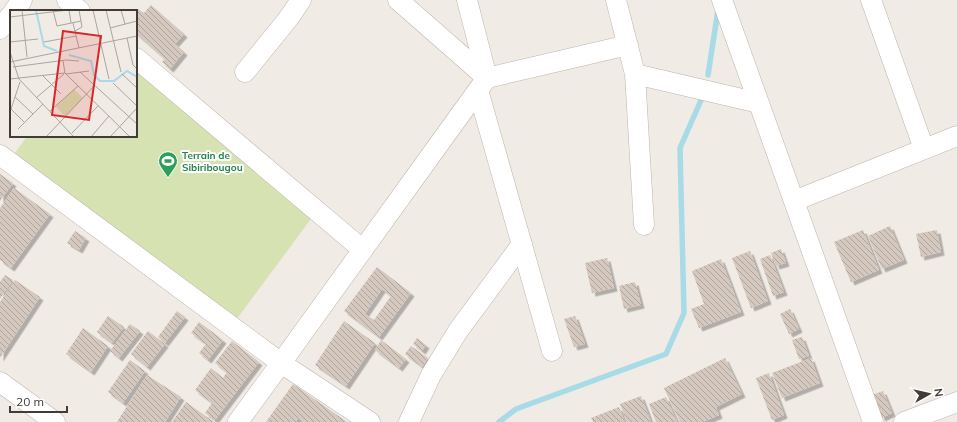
<svg xmlns="http://www.w3.org/2000/svg" width="957" height="422" font-family="Mulish,sans-serif">
  <style>
    .pitch { fill: #d6e2b2 }
    .lines { fill: none; stroke-linecap: round; stroke-linejoin: round }
    .stream { stroke: #a7dbe8; stroke-width: 5.5 }
    .building { fill: url(#building-back-hatch); fill-rule: evenodd; filter: url(#shadow) }
    .street-casing { stroke: #beb4ac; stroke-width: 21 }
    .street { stroke: #fff; stroke-width: 20 }
    .labels { text-anchor: middle; dominant-baseline: central; stroke-width: 4; stroke-linejoin: round; paint-order: stroke }
    .leisure-label { font-size: 10px; font-weight: bold; fill: #27864d; stroke: #fff; text-anchor: start }
    .inset-river { fill: none; stroke: #a7dbe8; stroke-width: 2 }
    .inset-road { fill: none; stroke: #aba59f; stroke-width: 1 }
    .view { fill: #d62828; fill-opacity: 0.15; stroke: #d62828; stroke-width: 2 }
    .inset-edge { fill: none; stroke: #433b36; stroke-width: 2 }
  </style>
  <defs>
    <pattern id="building-back-hatch" width="6" height="6" patternUnits="userSpaceOnUse"><rect width="6" height="6" fill="#d4c8bf"/><path d="M-1 5l2 2M0 0l6 6M5-1l2 2" fill="none" stroke="#aea49c"/></pattern>
    <filter id="shadow"><feDropShadow dx="3.5" dy="3.5" stdDeviation="0" flood-color="#0004"/></filter>
  </defs>
  <rect width="100%" height="100%" fill="#f1ebe5"/>
  <path class="pitch" d="M136 63 322 204 236 320 15 153 27 136H136Z"/>
  <g class="lines">
    <path class="stream" d="M708 75 718 10
      M499 422 516 409 666 354 684 313 680 148 702 98"/>
  </g>
  <path class="building" d="M151 5 184 34 175 44 184 52 170 69 162 62 165 59 136 34V11L138 9 144 13Z
    M0 174 13 183 0 201Z
    M14 188 50 214 11 268 0 260V208Z
    M890 226 904 260 882 269 868 236Z
    M863 230 879 270 851 282 834 242Z
    M937 230 941 252 921 257 916 234Z
    M75 231 86 238 79 250 67 243Z
    M781 249 786 263 776 266 771 253Z
    M750 251 768 301 751 308 732 258Z
    M770 255 784 292 773 296 760 259Z
    M607 258 614 288 592 293 585 263Z
    M721 259 741 312 699 328 691 309 704 304 692 271Z
    M377 267 411 293 379 337 344 311ZM382 289 391 296 374 320 365 314Z
    M5 275 13 280 0 299V282Z
    M15 280 40 297 0 358V302Z
    M635 282 641 305 624 309 619 286Z
    M790 309 799 329 789 334 780 314Z
    M177 311 185 317 165 343 158 337Z
    M108 316 124 327 112 343 97 332Z
    M575 316 585 344 574 347 564 319Z
    M344 321 375 343 346 386 315 365Z
    M199 322 223 340 208 360 199 353 206 344 191 333Z
    M130 324 140 331 119 358 110 351Z
    M83 328 108 346 91 372 66 354Z
    M148 331 165 344 147 367 131 354Z
    M802 337 809 356 799 359 792 340Z
    M417 338 426 345 422 351 413 344Z
    M381 340 406 359 399 368 375 350Z
    M232 341 259 362 215 420 205 413 212 403 195 390 211 368 223 378 227 372 215 363Z
    M411 346 428 358 422 367 405 354Z
    M725 358 742 394 716 407 719 415 703 422H680L664 388Z
    M811 358 820 383 782 398 772 373Z
    M130 360 145 371 123 403 108 392Z
    M769 373 784 415 772 420 756 378Z
    M147 375 181 397 165 422H117Z
    M293 384 347 422H304L298 418 296 422H266Z
    M883 391 892 413 882 418 872 395Z
    M641 396 651 422H627L620 404Z
    M666 397 677 422H656L649 404Z
    M186 402 214 422H172Z
    M619 407 625 422H593L591 418Z"/>
  <g class="lines">
    <defs>
      <path id="street" d="M67 0 80 11
        M398 0 487 78
        M467 0 487 78
        M616 0 635 74 644 225
        M722 0 873 422
        M871 0 924 149
        M14 11 22 0
        M0 29 11 15
        M136 58 363 250
        M245 72 288 19 301 0
        M635 74 759 103
        M478 90 552 351
        M0 155 281 363 370 422
        M794 201 957 136
        M0 382 55 422
        M238 422 281 363 478 90 487 78 628 45
        M409 422 431 375 458 331 522 244
        M904 422 957 402"/>
    </defs>
    <use href="#street" class="street-casing"/>
    <use href="#street" class="street"/>
  </g>
  <defs>
    <symbol id="stadium-pin" viewBox="-11 -11 22 30"><path d="M0 17L-7.5 6A9.5 9.5 0 1 1 7.5 6Z" fill="#2e9e5b" stroke="#fff"/><path d="M0-5a6.5 5 0 1 0 0 10a6.5 5 0 1 0 0-10ZM-3.5-1.8h7v3.6h-7Z" fill="#fff"/></symbol>
  </defs>
  <g fill-rule="evenodd">
    <use href="#stadium-pin" x="157" y="150" width="22" height="30"/>
  </g>
  <g class="labels">
    <g class="leisure-label">
      <text x="182" y="155">Terrain de<tspan x="182" dy="12">Sibiribougou</tspan></text>
    </g>
  </g>
  <g transform="translate(10 10)">
    <rect width="127" height="127" fill="#f1ebe5"/>
    <path d="M64 79 73 88 55 106 46 97Z" fill="#d6e2b2"/>
    <path class="inset-river" d="M26 0 34 36 47 41M59 45 81 51 84 65 90 71H104L117 61 127 67"/>
    <path class="inset-road" d="M12 0 17 47M43 0 47 16 71 11M59 0 61 13M83 0 99 69M96 0 111 62M111 0 115 14M0 7 58 0M63 13 69 38M100 18 127 11M65 21 72 17 69 0M117 28 123 55 127 59M0 32 28 29M34 32 66 26M0 42 9 69 64 127M53 51 55 63 120 127M0 52 127 26M3 57 56 50 69 51M70 62 127 114M56 64 79 61M112 64 127 78M33 66 51 84M0 69 55 63M10 72 1 99 15 113M103 73 127 96M5 87 23 104M26 88 54 64M40 101 68 76M8 119 33 94M62 123 88 96M36 127 85 75M81 127 99 106M100 127 127 98"/>
    <path class="view" d="M53 21 91 26 79 110 42 105Z"/>
    <rect width="127" height="127" class="inset-edge"/>
  </g>
  <g transform="translate(929 394) rotate(82)" stroke="#ffffff" stroke-width="3" paint-order="stroke">
  <path d="M0-3L7 15L0 10L-7 15Z" fill="#433b36"/>
  <text y="-6" font-size="11" font-weight="bold" text-anchor="middle" fill="#433b36">N</text>
  </g>
  <path d="M10 406v6h57v-6" fill="none" stroke="#433b36" stroke-width="2"/>
  <text x="16" y="406" font-size="12" fill="#433b36" stroke="#ffffff" stroke-width="3" paint-order="stroke">20 m</text>
</svg>
